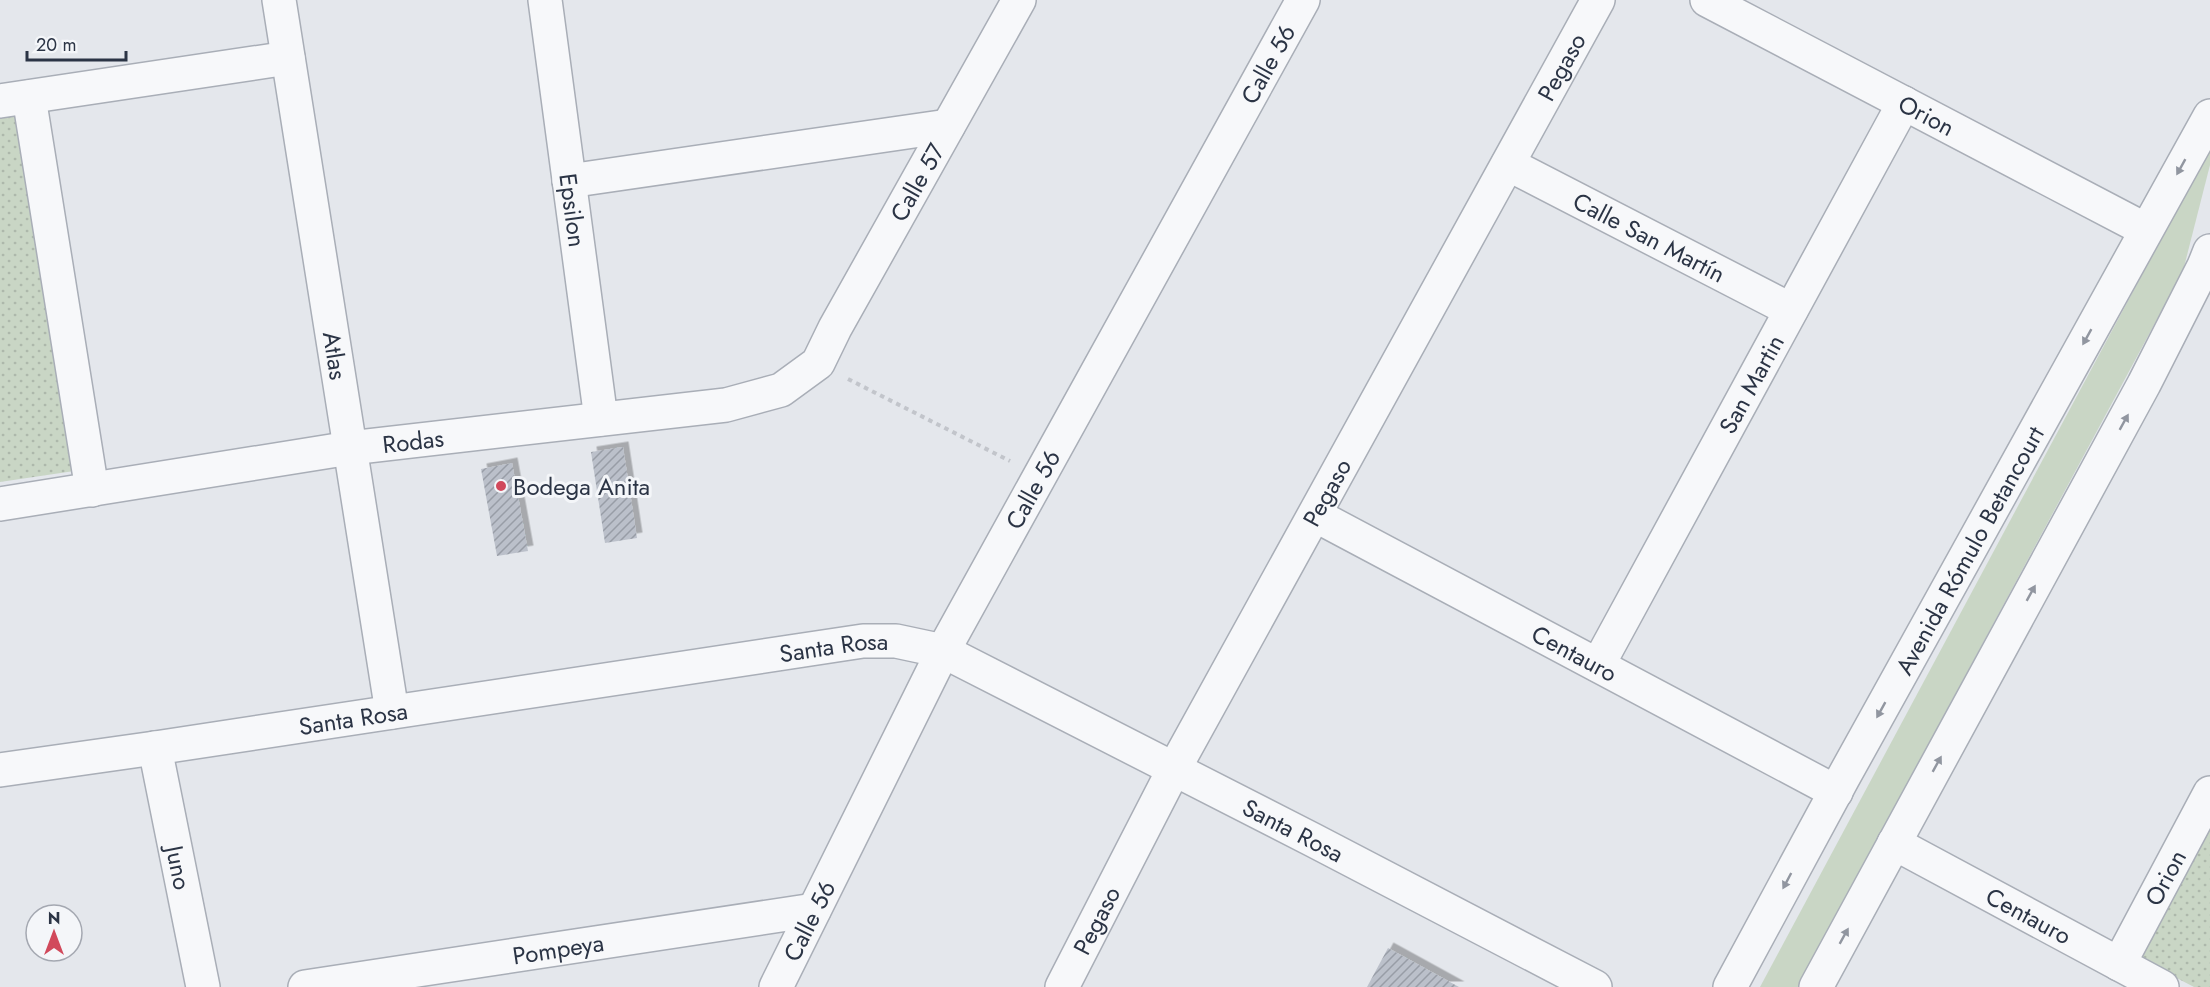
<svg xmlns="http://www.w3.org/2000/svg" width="2210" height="987" font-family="Jost,sans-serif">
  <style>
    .grass { fill: #c9d6c5 }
    .park { fill: url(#park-dots) }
    .building { fill: url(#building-hatch); filter: url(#shadow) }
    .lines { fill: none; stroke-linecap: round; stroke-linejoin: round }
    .minor-casing { stroke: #a9aeb7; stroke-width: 36 }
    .path { stroke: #c2c5cb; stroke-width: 4; stroke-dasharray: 4.5 4.5; stroke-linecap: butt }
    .minor { stroke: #f7f8fa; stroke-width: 33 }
    .oneway { fill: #9196a0 }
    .poi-dot { fill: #d1495b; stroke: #f4f6f9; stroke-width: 2 }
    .labels { text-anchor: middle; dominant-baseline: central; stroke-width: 6; stroke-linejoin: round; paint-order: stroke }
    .street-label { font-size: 24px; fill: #2b3445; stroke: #f4f6f9 }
    .poi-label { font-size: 24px; fill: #2b3445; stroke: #f4f6f9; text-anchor: start }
  </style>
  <defs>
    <pattern id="park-dots" width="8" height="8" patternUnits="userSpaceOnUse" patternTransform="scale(1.5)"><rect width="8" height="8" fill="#c9d6c5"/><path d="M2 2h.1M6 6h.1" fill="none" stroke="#adb8ab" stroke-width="1.8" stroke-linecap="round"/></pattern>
    <pattern id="building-hatch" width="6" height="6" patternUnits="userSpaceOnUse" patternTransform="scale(1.5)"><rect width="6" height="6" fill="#bbc0ca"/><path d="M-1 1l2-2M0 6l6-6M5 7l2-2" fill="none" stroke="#989da6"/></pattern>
    <filter id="shadow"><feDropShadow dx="5.5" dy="-5.5" stdDeviation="0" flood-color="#0004"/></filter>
  </defs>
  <rect width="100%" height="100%" fill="#e4e7ec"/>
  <path class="grass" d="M2210 148V165L2183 271 1798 987H1760Z"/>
  <path class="park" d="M24 103 81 470 0 482V107Z
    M2210 821V987H2194L2138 958Z"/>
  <path class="building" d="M623 447 637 538 605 543 591 452Z
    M512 463 528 551 497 556 481 469Z
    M1388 948 1459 987H1367Z"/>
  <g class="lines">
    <defs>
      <g id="minor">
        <path id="s1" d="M279 0 392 712"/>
        <path id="s2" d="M545 0 601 419"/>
        <path id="s3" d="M1707 0 2146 230"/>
        <path d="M29 97 92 490"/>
        <path d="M0 101 288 58"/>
        <path id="s4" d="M1508 164 1791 310"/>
        <path d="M569 181 948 126"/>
        <path id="s5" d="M0 504 350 448 726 405 781 390 818 363 835 328 1019 0"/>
        <path id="s6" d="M1315 515 1836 792"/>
        <path id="s7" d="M1598 665 1904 103"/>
        <path id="s8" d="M155 748 203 987"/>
        <path id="s9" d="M0 770 155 748 863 641H896L943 651 1313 840 1595 987"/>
        <path id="s10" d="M1894 843 2162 987"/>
        <path id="s11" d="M2119 964 2210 793"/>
        <path id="s12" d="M305 987 814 910"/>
        <path id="s13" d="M776 987 943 651 1303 0"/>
        <path id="s14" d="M1062 987 1174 769 1598 0"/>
        <path id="s15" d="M1730 987 1843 778 2210 116"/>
        <path d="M1816 987 2144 384 2204 266 2210 251"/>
      </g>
    </defs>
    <use href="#minor" class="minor-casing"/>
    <path class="path" d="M848 379 1010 461"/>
    <use href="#minor" class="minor"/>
  </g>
  <defs><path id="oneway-solid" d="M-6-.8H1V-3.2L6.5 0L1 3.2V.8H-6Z" transform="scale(1.5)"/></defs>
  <g class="oneway">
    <use href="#oneway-solid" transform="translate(2181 167) rotate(119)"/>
    <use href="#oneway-solid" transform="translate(2087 337) rotate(119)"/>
    <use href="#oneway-solid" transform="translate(2124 422) rotate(-61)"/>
    <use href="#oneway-solid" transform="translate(2031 593) rotate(-61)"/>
    <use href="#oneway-solid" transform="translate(1881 710) rotate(119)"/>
    <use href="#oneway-solid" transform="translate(1937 764) rotate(-61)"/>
    <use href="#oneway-solid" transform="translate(1787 881) rotate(118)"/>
    <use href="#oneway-solid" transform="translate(1844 936) rotate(-61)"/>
  </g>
  <circle class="poi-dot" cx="501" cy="486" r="6"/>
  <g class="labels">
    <g class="street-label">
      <text stroke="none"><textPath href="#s13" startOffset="1046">Calle 56</textPath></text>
      <text stroke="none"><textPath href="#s14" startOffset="1047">Pegaso</textPath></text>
      <text stroke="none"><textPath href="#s3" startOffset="248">Orion</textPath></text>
      <text stroke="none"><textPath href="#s5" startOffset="1042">Calle 57</textPath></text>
      <text stroke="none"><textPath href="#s2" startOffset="212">Epsilon</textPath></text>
      <text stroke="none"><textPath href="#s4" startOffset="159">Calle San Martín</textPath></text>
      <text stroke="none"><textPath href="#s1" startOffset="360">Atlas</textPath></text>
      <text stroke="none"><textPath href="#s7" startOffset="320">San Martin</textPath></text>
      <text stroke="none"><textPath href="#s5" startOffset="418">Rodas</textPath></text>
      <text stroke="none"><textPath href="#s13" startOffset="560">Calle 56</textPath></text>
      <text stroke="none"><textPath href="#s14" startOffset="561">Pegaso</textPath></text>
      <text stroke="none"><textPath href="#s15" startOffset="498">Avenida Rómulo Betancourt</textPath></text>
      <text stroke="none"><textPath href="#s9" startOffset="843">Santa Rosa</textPath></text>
      <text stroke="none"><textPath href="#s6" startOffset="294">Centauro</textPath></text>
      <text stroke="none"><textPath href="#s9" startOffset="357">Santa Rosa</textPath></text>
      <text stroke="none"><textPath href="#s9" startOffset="1347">Santa Rosa</textPath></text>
      <text stroke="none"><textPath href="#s8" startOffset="122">Juno</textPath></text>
      <text stroke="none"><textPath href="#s11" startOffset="98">Orion</textPath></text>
      <text stroke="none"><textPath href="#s10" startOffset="153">Centauro</textPath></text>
      <text stroke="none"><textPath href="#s14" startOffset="75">Pegaso</textPath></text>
      <text stroke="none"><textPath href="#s13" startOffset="74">Calle 56</textPath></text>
      <text stroke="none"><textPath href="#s12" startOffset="256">Pompeya</textPath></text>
    </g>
    <g class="poi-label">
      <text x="513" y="486">Bodega Anita</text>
    </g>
  </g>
  <g transform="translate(54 933)"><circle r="28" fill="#f4f6f9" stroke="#a4a8b1" stroke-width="1.5"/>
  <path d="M0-4.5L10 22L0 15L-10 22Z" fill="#d1495b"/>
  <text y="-9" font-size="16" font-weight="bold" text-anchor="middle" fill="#2b3445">N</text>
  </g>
  <path d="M27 51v9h99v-9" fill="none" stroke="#2b3445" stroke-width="3"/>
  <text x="36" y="51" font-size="18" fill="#2b3445" stroke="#f4f6f9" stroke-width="4.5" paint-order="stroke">20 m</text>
</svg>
